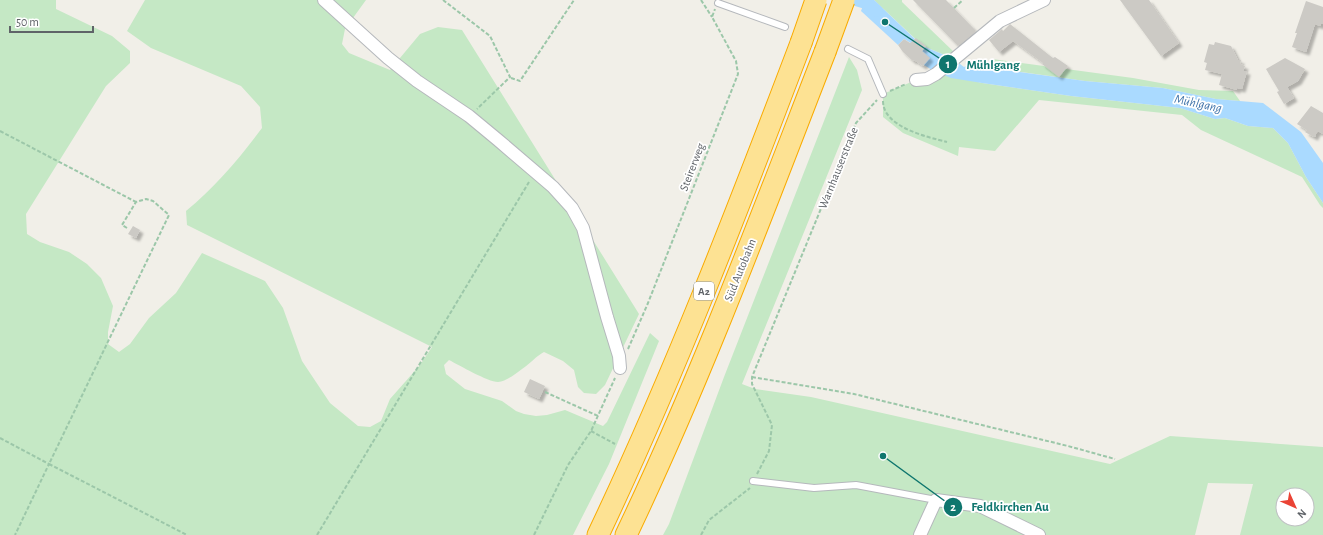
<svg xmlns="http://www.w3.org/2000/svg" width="1323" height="535" font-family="'Alegreya Sans',sans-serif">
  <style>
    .green { fill: #c5e8c5; fill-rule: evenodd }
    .water { fill: #aadaff }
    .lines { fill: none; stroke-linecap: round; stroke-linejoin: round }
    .canal { stroke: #aadaff; stroke-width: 12 }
    .building { fill: #cccac5; filter: url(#shadow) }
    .lane-casing { stroke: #b5b8bc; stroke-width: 8 }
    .street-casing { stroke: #b5b8bc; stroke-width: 14 }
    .highway-casing { stroke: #f9ab00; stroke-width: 23 }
    .path { stroke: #9cc7a9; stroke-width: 2; stroke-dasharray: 4 2; stroke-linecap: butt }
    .lane { stroke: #fff; stroke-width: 6 }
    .street { stroke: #fff; stroke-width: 12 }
    .highway { stroke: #fde293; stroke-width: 21 }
    .highway-bridge-casing { stroke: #f9ab00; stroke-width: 23; stroke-linecap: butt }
    .highway-bridge { stroke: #fde293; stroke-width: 21 }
    .labels { text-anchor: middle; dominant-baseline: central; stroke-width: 3.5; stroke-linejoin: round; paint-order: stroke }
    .shield { fill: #fff; stroke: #8f9295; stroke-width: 1 }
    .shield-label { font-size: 11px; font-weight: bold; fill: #5f6368 }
    .street-label { font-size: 12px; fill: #5f6368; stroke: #fff }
    .water-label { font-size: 13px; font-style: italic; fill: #4174aa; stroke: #fff }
    .leader { fill: none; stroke: #0f766e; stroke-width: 1.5 }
    .callout-dot { fill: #0f766e; stroke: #fff; stroke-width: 1.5 }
    .mark-label { font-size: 12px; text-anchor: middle; font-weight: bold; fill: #fff }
    .callout-label { font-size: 13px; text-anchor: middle; font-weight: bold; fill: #0f766e; stroke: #fff; stroke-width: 3.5; stroke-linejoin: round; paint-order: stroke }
  </style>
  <defs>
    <filter id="shadow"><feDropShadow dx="3.5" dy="3.5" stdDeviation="1" flood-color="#0004"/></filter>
  </defs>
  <rect width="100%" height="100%" fill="#f1efe8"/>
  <path class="green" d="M0 0H56V9L112 36 130 51V63L106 86 26 214 27 234 40 242 69 252 87 264 101 278 113 306 108 332V344L119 352 130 344 149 318 176 293 202 253 265 281 283 308 302 361 330 403 358 426 370 427 381 421 390 399 420 365 432 347 187 225 186 211C215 187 239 159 262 128L260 107 241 86 151 48 127 31 145 0H366L345 29 342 44 349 53 390 70 420 34 438 27 462 30 639 314 605 385 596 394 584 393 578 387 574 370 563 361 544 352C536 356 530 364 522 369 515 374 507 381 498 382 488 382 459 365 449 360L444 365 446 374 465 389 502 401 516 411 524 414 536 416 547 415 565 410 603 426 607 422 650 333 659 341 609 464 573 535H0Z
    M874 0H902V2L955 53 952 58 923 46Z
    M849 57 857 70 862 90 742 384 755 389 811 397 1110 464 1170 436 1323 447V535H1240L1253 484 1208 483 1195 535H663L669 524 724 377ZM1283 495H1307V519H1283Z
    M992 59 1133 78 1199 90 1233 91 1240 101 1216 99 1163 88 1085 81 985 67Z
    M941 73 982 83 1071 96 1180 108 1215 119 1225 118 1248 126 1273 128 1288 143 1306 177 1323 203V208L1320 205 1302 177 1201 130 1182 115 1039 100 995 151 959 147 958 156 903 133 883 117V94L916 80Z"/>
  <path class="water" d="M865 0H874L915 39 911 43 904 39 898 45 861 11Z
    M925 47 952 58 964 67 969 65 1085 81 1163 88 1216 99 1263 103 1301 132 1323 163V203L1306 177 1288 143 1273 128 1248 126 1225 118 1215 119 1180 108 1071 96 982 83 951 78 932 70 924 65 922 51Z"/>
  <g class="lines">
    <path class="canal" d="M856 0 869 4 877 11"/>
  </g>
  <path class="building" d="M913 0H946L976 31 958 46Z
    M1120 0H1149L1179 43 1161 56Z
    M1306 1 1323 7V24H1321L1320 26 1315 24 1306 52 1292 47 1297 33H1295Z
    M1010 24 1049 55 1053 58 1055 57 1068 66 1059 77 1042 64 1043 63 1013 41 999 52 989 40 1002 29 1003 31Z
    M916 38 926 46 922 51 930 58 923 66 914 60 913 61 903 52 898 45 904 39 910 43Z
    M1215 42 1231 46 1238 60H1241L1240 64 1245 66 1243 71H1247L1242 89 1237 88V90L1219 85 1222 74 1205 70 1207 63 1204 62 1209 44 1214 45Z
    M1285 58 1305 69 1298 81 1287 87 1294 98 1284 104 1277 92 1279 91 1266 69Z
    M1311 106 1323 113V134L1318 131 1315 135 1316 137 1315 136 1314 137 1305 132 1307 130 1297 124Z
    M133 226 140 230 136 238 128 234Z
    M530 379 545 386 539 399 524 392Z"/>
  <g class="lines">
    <defs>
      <path id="lane" d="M718 3 785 27
        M848 49 868 59 883 94
        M753 481 814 488 856 485 936 500"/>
      <path id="street" d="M324 0 388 58 417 81 469 116 498 140 553 187 572 208 583 228 607 317 619 356 620 368
        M916 80 927 79 936 74 1000 21 1044 0
        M920 535 936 500 980 506 1039 535"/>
      <path id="highway" d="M598 535C674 375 738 209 801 43
        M626 535C701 378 762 214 825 52"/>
    </defs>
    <use href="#lane" class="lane-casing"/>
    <use href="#street" class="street-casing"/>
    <use href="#highway" class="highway-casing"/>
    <path class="path" d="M443 0 490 36 510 77 477 109
      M701 0 712 17
      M954 8 963 0
      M511 78 520 81 574 0
      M890 91 906 84
      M883 101C883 127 927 137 947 142
      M0 131 136 202
      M127 228 122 225 136 202 146 199 153 201 169 215 49 464 187 535
      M628 349 648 303 738 74 736 61 712 17 715 9
      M752 377 854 394 1068 446 1115 459
      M545 392 598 416
      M591 431 615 444
      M0 438 49 464 15 535
      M757 474 769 451 772 425 752 384V377L856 123 877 100
      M317 535 529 182
      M534 535 568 465 591 431 615 378
      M701 535 709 520 750 488"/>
    <use href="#lane" class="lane"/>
    <use href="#street" class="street"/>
    <use href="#highway" class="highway"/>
    <defs>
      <path id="highway-bridge" d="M801 43 816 0
        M825 52 844 0"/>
    </defs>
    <use href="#highway-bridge" class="highway-bridge-casing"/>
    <use href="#highway-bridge" class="highway-bridge"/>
  </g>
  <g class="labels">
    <rect class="shield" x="694" y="282" width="20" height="18" rx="3"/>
    <g class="shield-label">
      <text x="704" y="291">A2</text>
    </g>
    <g class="street-label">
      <text transform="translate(692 167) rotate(-69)">Steirerweg</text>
      <text transform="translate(838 168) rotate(-68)">Warnhauserstraße</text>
      <text transform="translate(740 270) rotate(-68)">Süd Autobahn</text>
    </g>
    <g class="water-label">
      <text transform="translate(1198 104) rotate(12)">Mühlgang</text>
    </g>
  </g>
  <path class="leader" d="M885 22L948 64M883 456L953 507"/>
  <g class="callout-dot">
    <circle cx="885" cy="22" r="4"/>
    <circle cx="883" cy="456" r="4"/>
    <circle cx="948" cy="64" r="10"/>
    <circle cx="953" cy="507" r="10"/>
  </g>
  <g class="mark-label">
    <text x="948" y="68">1</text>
    <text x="953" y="511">2</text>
  </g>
  <g class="callout-label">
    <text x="993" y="69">Mühlgang</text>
    <text x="1010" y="511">Feldkirchen Au</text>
  </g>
  <g transform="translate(1295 507) rotate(135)"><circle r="19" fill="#ffffff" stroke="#bfc1c3"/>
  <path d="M0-3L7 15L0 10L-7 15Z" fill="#ea4335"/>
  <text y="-6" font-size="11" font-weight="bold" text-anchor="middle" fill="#5f6368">N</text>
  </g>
  <path d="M10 26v6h83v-6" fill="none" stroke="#5f6368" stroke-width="2"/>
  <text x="16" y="26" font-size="12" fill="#5f6368" stroke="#ffffff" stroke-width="3" paint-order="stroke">50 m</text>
</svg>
